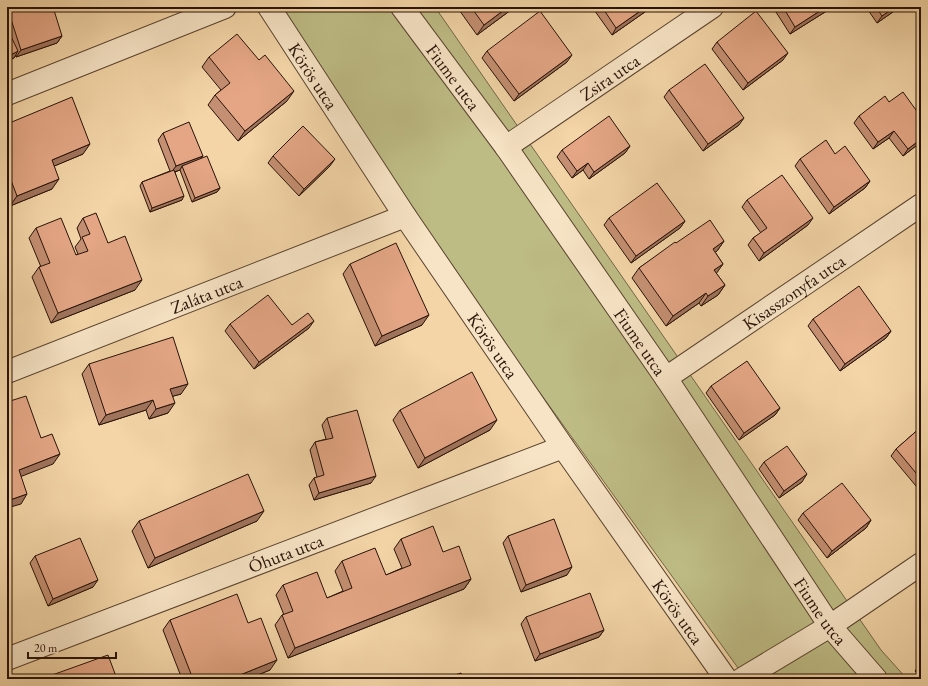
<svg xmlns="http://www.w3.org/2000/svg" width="928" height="686" font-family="'EB Garamond',serif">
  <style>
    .green { fill: #bebc85; stroke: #726746 }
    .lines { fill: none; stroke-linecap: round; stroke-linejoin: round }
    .minor-casing { stroke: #5a432f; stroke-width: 24 }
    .minor { stroke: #f7e4c6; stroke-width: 22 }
    .wall { fill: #c48f72; stroke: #271207 }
    .shaded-wall { fill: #a0745d; stroke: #271207 }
    .building { fill: #e4a685; stroke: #271207 }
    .labels { text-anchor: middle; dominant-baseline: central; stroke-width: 3; stroke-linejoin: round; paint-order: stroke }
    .street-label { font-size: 18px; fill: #271207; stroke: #f7e4c6 }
  </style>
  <rect width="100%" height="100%" fill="#f3d5a7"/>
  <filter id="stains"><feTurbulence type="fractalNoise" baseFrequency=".005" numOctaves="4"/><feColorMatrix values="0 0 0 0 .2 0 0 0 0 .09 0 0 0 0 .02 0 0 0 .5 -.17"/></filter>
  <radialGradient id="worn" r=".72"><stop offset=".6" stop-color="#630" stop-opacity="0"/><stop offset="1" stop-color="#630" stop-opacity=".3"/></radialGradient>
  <path class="green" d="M262 7H435L881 650 907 679H746Z"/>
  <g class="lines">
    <defs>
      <g id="minor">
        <path id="s1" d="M269 7 405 216 563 447 726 679"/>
        <path id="s2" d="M402 7 506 147 666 378 830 626 876 679"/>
        <path d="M7 94 225 7"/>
        <path id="s3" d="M506 147 712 7"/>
        <path id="s4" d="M7 372 405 216"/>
        <path id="s5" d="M666 378 921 205"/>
        <path id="s6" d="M7 659 563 447"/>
        <path d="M742 679 830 626 921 564"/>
      </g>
    </defs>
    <use href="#minor" class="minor-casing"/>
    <use href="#minor" class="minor"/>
  </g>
  <path class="wall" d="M7 7 62 36 57 43 16 57V55L14 58 7 61Z
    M457 7H515L477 35Z
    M592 7H652L612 35Z
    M776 7H833L790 34 774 9Z
    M866 7H900L877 23Z
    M717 42 783 60 743 90 712 49Z
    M487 51 567 62 514 101 482 58Z
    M209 57 287 101 238 141 208 105 215 95 221 90 202 67Z
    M669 90 739 125 703 151 664 97Z
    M889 102 921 117V142L903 156 889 138 873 149 854 123 859 116Z
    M7 124 83 154 54 166 52 189 10 206 7 197Z
    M163 133 203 156 200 159 220 188 217 192 192 202 180 170 175 172 182 200 150 212 140 186 142 182 170 171 158 140Z
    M630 146 625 153 589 179 583 170 572 178 557 157 562 150Z
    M835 154 870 181 865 188 829 214 795 166 800 159Z
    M273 156 330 166 299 196 268 163Z
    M747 200 808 225 759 261 748 245 753 238 761 233 742 207Z
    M83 218 108 243 135 290 51 323 32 277 39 267H41L29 238 36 228 76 255 78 254 75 247 81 239 77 228Z
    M609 218 685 221 680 228 631 263 604 225Z
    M724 241 717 251 715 252 723 264 716 273 725 285 718 295 701 306 699 303 666 326 632 278 639 268 676 243Z
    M350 264 422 325 375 346 343 274Z
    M813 319 891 331 886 338 840 371 808 326Z
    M230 324 292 325 309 328 254 369 225 331Z
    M89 364 181 394 173 396 168 413 149 419 146 410 99 425 82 374Z
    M711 386 780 408 775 415 739 440 706 393Z
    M400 410 490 430 418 468 393 420Z
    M327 418 371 483 314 500 309 485 314 478 317 477 310 450 315 442 326 439 322 425Z
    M921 427V492L891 456 896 449Z
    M764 462 802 482 779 498 759 469Z
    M803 513 871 520 866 528 827 558 798 520Z
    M139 521H257L148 568 132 531Z
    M508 536 567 575 521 592 503 543Z
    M401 539 443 552 471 579 464 589 288 658 275 625 282 615H284L276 595 283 585 327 598 343 591 335 571 342 561 386 575 402 568 394 549Z
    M35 556 93 587 48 606 30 563Z
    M526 617 604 630 599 637 535 661 521 624Z
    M170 620 270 670 248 679H182L163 630Z
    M921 663V678L915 671Z"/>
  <path class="shaded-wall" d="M508 7H515L477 35 484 25Z
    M646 7H652L612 35 616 28Z
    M826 7H833L790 34 795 27Z
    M895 7H900L877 23 882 16Z
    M62 36 57 43 16 57 21 50Z
    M18 51 14 58 7 61V57Z
    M788 53 783 60 743 90 748 83Z
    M572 55 567 62 514 101 519 94Z
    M294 91 287 101 238 141 245 131Z
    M744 118 739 125 703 151 708 144Z
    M894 131 889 138 873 149 878 142Z
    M921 139V142L903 156 908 149Z
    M90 144 83 154 45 170 52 160Z
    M630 146 625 153 589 179 594 172Z
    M203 156 198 163 182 166 180 170 171 173 176 166Z
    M335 159 330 166 299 196 304 189Z
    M588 163 583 170 572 178 577 171Z
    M59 179 52 189 10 206 17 196Z
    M870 181 865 188 829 214 834 207Z
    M220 188 217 192 192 202 195 198Z
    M184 196 182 200 150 212 152 208Z
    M813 218 808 225 759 261 764 253Z
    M685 221 680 228 631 263 636 256Z
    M724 241 717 251 706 259 713 249Z
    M723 264 716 274 714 270Z
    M142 280 135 290 51 323 58 313Z
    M725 285 718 295 701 306 708 296Z
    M706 293 699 303 666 326 673 316Z
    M429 315 422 325 375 346 382 336Z
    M314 321 309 328 254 369 259 362Z
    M891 331 886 338 840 371 845 364Z
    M188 384 181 394 163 399 170 389Z
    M153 400 146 410 99 425 106 415Z
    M175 403 168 413 149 419 156 409Z
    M780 408 775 415 739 440 744 433Z
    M497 420 490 430 418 468 425 458Z
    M60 454 53 464 12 480 19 470Z
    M807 474 802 482 779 498 784 491Z
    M376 476 371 483 314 500 319 493Z
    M27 494 21 504 7 508V501Z
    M264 511 257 521 148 568 155 558Z
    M871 520 866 528 827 558 832 551Z
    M572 567 567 575 521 592 526 585Z
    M471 579 464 589 288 658 295 648Z
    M98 580 93 587 48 606 53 599Z
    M604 630 599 637 535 661 540 654Z
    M277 660 270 670 248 679H230Z"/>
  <path class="building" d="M7 7H53L62 36 21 50Z
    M471 7H508L484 25Z
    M602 7H646L616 28Z
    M783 7H826L795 27Z
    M876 7H895L882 16Z
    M540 11 572 55 519 94 487 51Z
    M756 11 788 53 748 83 717 42Z
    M7 28 18 51 7 57Z
    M237 34 259 60 265 55 294 91 245 131 215 95 230 83 209 57Z
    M705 64 744 118 708 144 669 90Z
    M903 92 921 117V139L908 149 894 131 878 142 859 116 885 96 889 102Z
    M72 97 90 144 52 160 59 179 17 196 7 170V124Z
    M609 116 630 146 594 172 588 163 577 171 562 150Z
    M189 122 203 156 176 166 163 133Z
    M303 126 335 159 304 189 273 156Z
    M826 140 835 154 845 146 870 181 834 207 800 159Z
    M207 156 220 188 195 198 182 166Z
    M174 170 184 196 152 208 142 182Z
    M782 175 813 218 764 253 753 238 767 228 747 200Z
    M657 183 685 221 636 256 609 218Z
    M96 213 108 243 125 236 142 280 58 313 39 267 50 263 36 228 61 218 76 255 88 251 82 237 90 234 83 218Z
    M710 220 724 241 713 249 723 264 714 270 725 285 708 296 706 293 673 316 639 268 675 242 676 243Z
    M396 243 429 315 382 336 350 264Z
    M859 286 891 331 845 364 813 319Z
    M268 295 292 325 308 313 314 321 259 362 230 324Z
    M173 337 188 384 170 389 175 403 156 409 153 400 106 415 89 364Z
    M747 361 780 408 744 433 711 386Z
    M472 372 497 420 425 458 400 410Z
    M26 396 41 438 52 434 60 454 19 470 27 494 7 501V402Z
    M357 410 376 476 319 493 314 478 324 475 315 442 333 438 327 418Z
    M921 427V479L896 449Z
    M787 446 807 474 784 491 764 462Z
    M248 474 264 511 155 558 139 521Z
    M842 483 871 520 832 551 803 513Z
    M554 519 572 567 526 585 508 536Z
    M433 526 443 552 459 546 471 579 295 648 282 615 293 611 283 585 317 572 327 598 352 588 342 561 375 548 386 575 411 565 401 539Z
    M80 538 98 580 53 599 35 556Z
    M590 593 604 630 540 654 526 617Z
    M237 594 248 623 261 618 277 660 230 679H193L170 620Z
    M108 655 117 679H41Z
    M461 673 463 679H442Z"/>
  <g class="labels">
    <g class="street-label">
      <text stroke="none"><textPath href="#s1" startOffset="82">Körös utca</textPath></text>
      <text stroke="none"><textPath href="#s2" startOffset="87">Fiume utca</textPath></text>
      <text stroke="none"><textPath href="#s3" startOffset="125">Zsira utca</textPath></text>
      <text stroke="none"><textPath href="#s5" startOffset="154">Kisasszonyfa utca</textPath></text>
      <text stroke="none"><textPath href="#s4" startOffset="214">Zaláta utca</textPath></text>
      <text stroke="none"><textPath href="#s2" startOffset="411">Fiume utca</textPath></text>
      <text stroke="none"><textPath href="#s1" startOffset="406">Körös utca</textPath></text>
      <text stroke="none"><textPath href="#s6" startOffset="298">Óhuta utca</textPath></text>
      <text stroke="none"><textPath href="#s2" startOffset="735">Fiume utca</textPath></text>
      <text stroke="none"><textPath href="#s1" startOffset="730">Körös utca</textPath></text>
    </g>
  </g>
  <rect width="928" height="686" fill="none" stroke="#f3d5a7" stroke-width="24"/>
  <rect x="8" y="8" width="912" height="670" fill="none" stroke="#271207" stroke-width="2"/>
  <rect x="12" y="12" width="904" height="662" fill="none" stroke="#271207"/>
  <path d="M28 652v6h88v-6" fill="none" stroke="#271207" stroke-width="2"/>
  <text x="34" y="652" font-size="12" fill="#271207" stroke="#f7e4c6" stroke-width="3" paint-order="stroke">20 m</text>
  <rect width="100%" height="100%" filter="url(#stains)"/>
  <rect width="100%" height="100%" fill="url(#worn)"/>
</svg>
